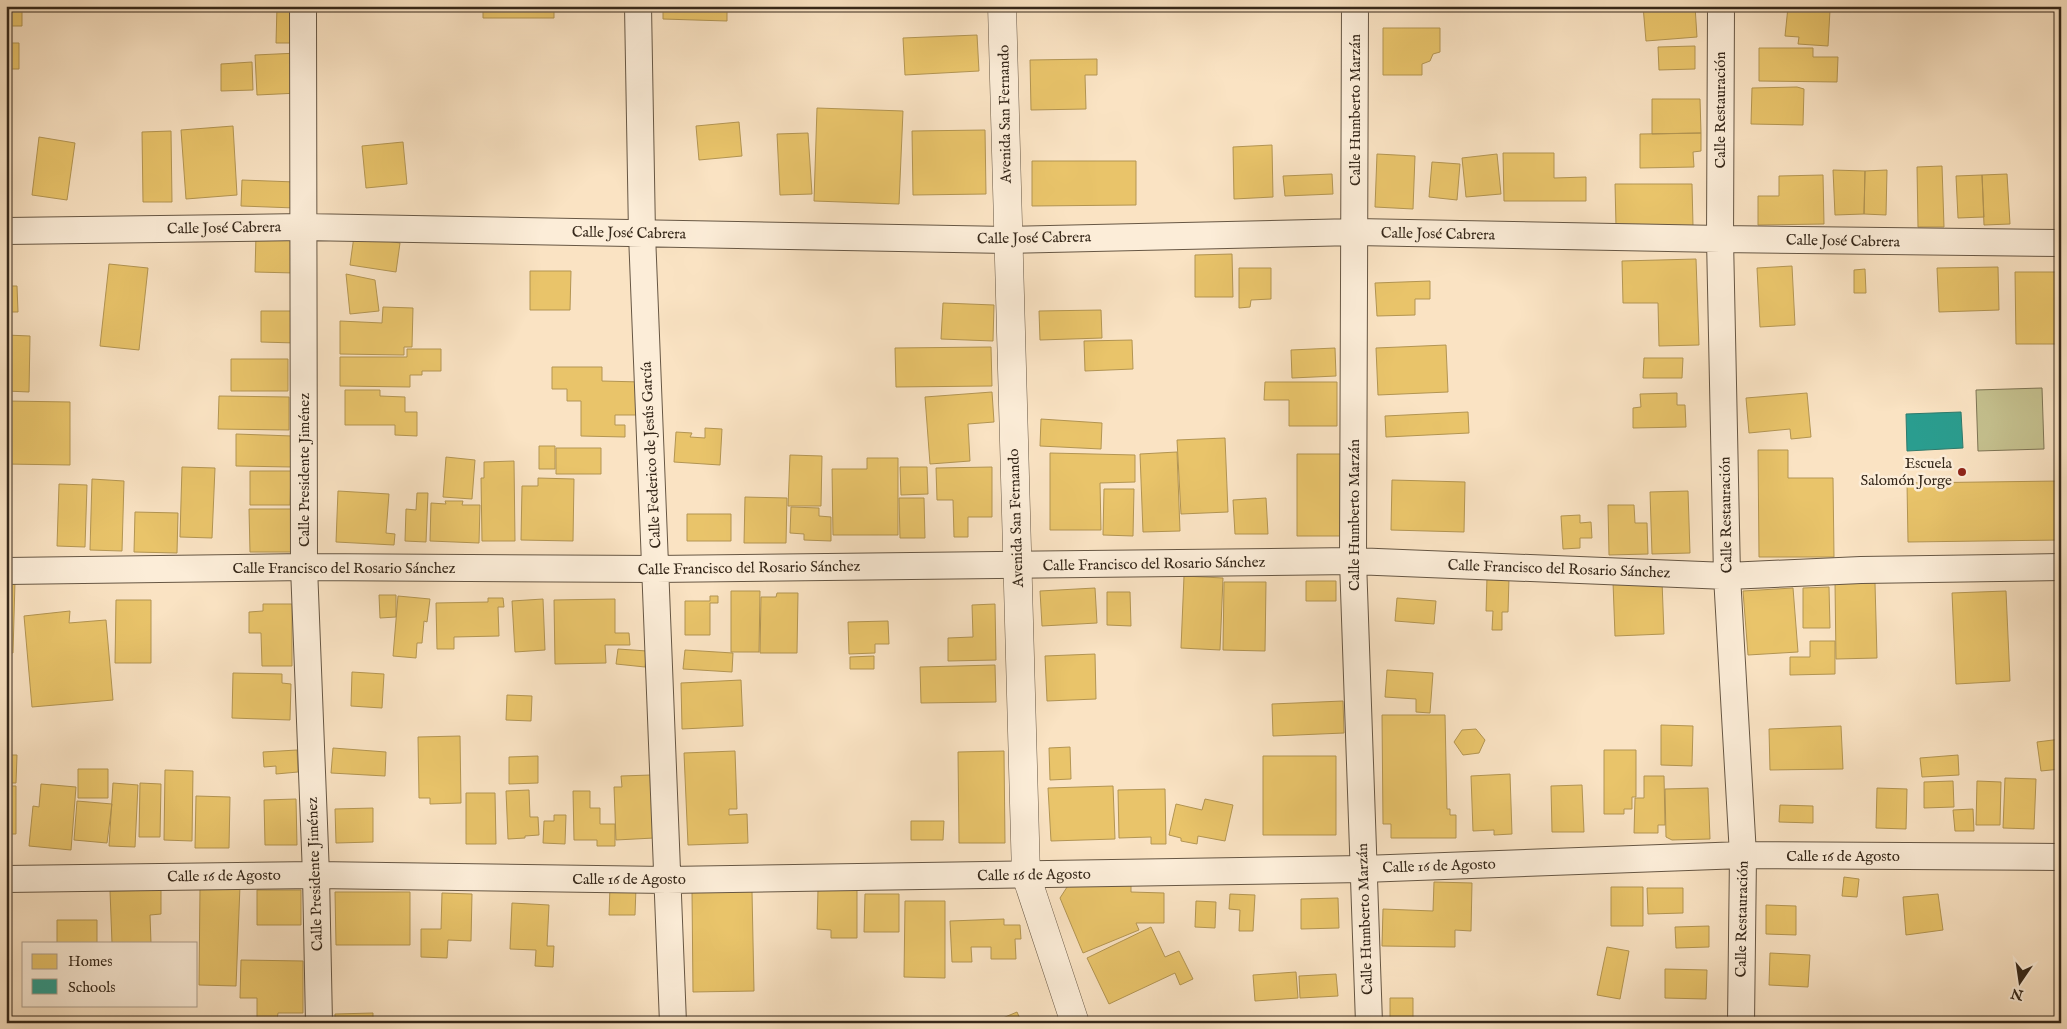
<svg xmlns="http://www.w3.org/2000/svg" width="2067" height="1029" font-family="'IM FELL English',serif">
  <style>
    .green { fill: #c5c18f; stroke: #7e7454 }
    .homes { fill: #e9c46a; stroke: #b39552 }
    .schools { fill: #2a9d8f; stroke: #2e7a6c }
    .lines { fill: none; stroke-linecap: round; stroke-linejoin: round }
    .minor-casing { stroke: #675744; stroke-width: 28 }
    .tertiary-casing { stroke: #675744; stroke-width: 29 }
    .minor { stroke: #fcedd8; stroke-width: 26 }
    .tertiary { stroke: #fcedd8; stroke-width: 28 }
    .poi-dot { fill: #8f2418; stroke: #fcedd8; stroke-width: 2 }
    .labels { text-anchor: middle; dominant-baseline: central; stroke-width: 5; stroke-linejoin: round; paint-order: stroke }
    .street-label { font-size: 15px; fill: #36281a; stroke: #fcedd8 }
    .poi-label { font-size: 15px; fill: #36281a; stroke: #fcedd8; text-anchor: end }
  </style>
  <rect width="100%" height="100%" fill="#fae3c3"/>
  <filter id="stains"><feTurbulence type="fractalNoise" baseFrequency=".004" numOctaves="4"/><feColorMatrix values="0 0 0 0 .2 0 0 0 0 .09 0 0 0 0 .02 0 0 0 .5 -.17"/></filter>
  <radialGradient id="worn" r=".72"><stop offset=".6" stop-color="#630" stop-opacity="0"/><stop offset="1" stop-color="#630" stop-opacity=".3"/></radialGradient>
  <path class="green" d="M2042 388 2044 449 1978 451 1976 390Z"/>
  <path class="homes" d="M6 6H22V26H6Z
    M277 6H291L290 43H276Z
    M483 6H554V18H483Z
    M663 6H727V21L663 19Z
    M1643 6H1695L1697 37 1646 41Z
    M1788 7 1830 10 1828 46 1798 44 1799 37 1785 36Z
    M1383 28H1440V52L1433 54 1430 61 1422 64V75H1383Z
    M977 35 979 71 905 75 903 38Z
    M6 43H19V69H6Z
    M1695 46V69L1659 70 1658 47Z
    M1759 48H1813V57H1838L1837 82 1759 81Z
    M298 53 299 93 257 95 255 55Z
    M1097 59V75H1085L1086 109 1031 110 1030 60Z
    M252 62 253 90 221 91V64Z
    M1797 87 1804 89 1803 125 1751 124 1752 88Z
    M1652 99H1700L1701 133 1652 134Z
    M817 108 903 111 899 204 814 201Z
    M739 122 742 156 699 160 696 126Z
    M233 126 237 195 186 199 181 130Z
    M985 130 986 194 913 195 912 131Z
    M171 131 172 202H143L142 132Z
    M808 133 812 194 780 195 777 134Z
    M1701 133V151L1693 152 1694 167 1640 168V134Z
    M39 137 75 143 67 200 32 195Z
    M403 142 407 184 366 188 362 146Z
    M1272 145 1273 197 1234 199 1233 147Z
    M1503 153H1554V178L1586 177V201H1504Z
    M1377 154 1415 156 1413 209 1375 207Z
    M1497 154 1501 194 1466 197 1462 158Z
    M1032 161H1136V205L1032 206Z
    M1432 162 1460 164 1457 200 1429 197Z
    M1942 166 1944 227H1918L1917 167Z
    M1833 170 1865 171 1864 214 1835 215Z
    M1887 170 1886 215 1864 214 1865 171Z
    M1332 174 1333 194 1285 196 1283 176Z
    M2007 174 2010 224 1984 225 1982 175Z
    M1823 175 1824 224 1758 225V196H1779V176Z
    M1982 175 1984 217 1958 218 1956 176Z
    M242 180 295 182V208L241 206Z
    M1615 184H1692L1693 226H1616Z
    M256 234 295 235 294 273 255 272Z
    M354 236 400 243 396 272 350 265Z
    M1232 254 1233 297H1195V255Z
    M1696 259 1699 345 1659 346 1658 303H1623L1622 261Z
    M109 264 148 268 139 350 100 346Z
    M1792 266 1795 325 1760 327 1757 268Z
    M1998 267 1999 310 1939 312 1937 268Z
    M1239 268H1271V299L1251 300 1250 307 1239 308Z
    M1865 269 1866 293H1854V270Z
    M530 271H571L570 310H530Z
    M2015 272H2057V344H2016Z
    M346 274 375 280 379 311 350 314Z
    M1430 281V299H1415V315L1377 316 1375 283Z
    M6 286H17L18 312H6Z
    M943 303 994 305 993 341 941 339Z
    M383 307 413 308 412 347H404V355L340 354V321L382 323Z
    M1101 310 1102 338 1040 340 1039 311Z
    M261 311H295V343L261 342Z
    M6 335 30 336 29 392 6 391Z
    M1132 340 1133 369 1085 371 1084 341Z
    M1446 345 1448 392 1378 395 1376 348Z
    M991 347 992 386 896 387 895 348Z
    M1335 348 1336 376 1292 378 1291 350Z
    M407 349H441V371H422V375H410V387L340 386V357H407Z
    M1644 358H1683L1682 378H1643Z
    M231 359H288V391H231Z
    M552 367H602V381L641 382V415H615V425H625V437L581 436V401H567V389H552Z
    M1265 382H1337V426H1289V400H1264Z
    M345 390H380V396L405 397V412H417V436L395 435V425H345Z
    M992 392 994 422 968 424 970 461 930 464 925 397Z
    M1677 393V405H1685L1686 427 1633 428V408L1641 407 1640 394Z
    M1807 393 1811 437 1791 439 1790 429 1749 433 1746 398Z
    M219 396 289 397V430L218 429Z
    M6 401 70 402V465L6 464Z
    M1468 412 1469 433 1386 437 1385 416Z
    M1041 419 1102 423 1101 449 1040 446Z
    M705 428 722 429 720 465 674 462 676 432 692 433 690 437 705 438Z
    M236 434 292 436V467L236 466Z
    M1225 438 1228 512 1181 514 1177 440Z
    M539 446H555V469H539Z
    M556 448H601V474H556Z
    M1758 450H1788V478H1833L1834 557H1759Z
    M1177 452 1180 531 1143 532 1140 454Z
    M1050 453 1135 455V482L1100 483 1101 530H1050Z
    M1297 454H1345L1344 536H1297Z
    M790 455 822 456 821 506H788Z
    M446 457 475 460 472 499 443 497Z
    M867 458H898V535H833L832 469H867Z
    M514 461 515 541H482L481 478H484V462Z
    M182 467 215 468 212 538 180 537Z
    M900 467H927L928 494 901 495Z
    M992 467V517H968V537H954L953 500H937L936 468Z
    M250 471H291L290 505H250Z
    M538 478 574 479 573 541 521 540 522 486H538Z
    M92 479 124 481 122 551 90 550Z
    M1392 480 1465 482 1464 532 1391 530Z
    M2061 481V540L1908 542 1907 483Z
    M59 484 87 485 85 547 57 546Z
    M1104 489H1134L1133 536 1103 535Z
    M338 491 389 494 386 533 395 534 394 545 336 542Z
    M1688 491 1690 553 1652 554 1650 492Z
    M417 493H428L426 542 405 541 406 509 416 510Z
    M745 497 787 498 786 543H744Z
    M899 498H924L925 538H900Z
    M1266 498 1268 534H1235L1233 500Z
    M445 501H463L462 505H480L479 543 430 541 431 503 446 504Z
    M1608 505H1634L1635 523H1647L1648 554 1609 555Z
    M791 507 819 508V516L831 517V541L804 540V534L790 533Z
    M249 509H292L291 552H250Z
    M135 512 178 513 177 553 134 552Z
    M687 514H731V541H687Z
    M1580 515V523L1591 522 1592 538H1580V548L1563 549 1561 516Z
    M1184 576 1223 578 1220 650 1181 648Z
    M1487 577 1509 578 1508 612H1502V630H1492L1493 611H1486Z
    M6 581H15L13 653H6Z
    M1306 581H1336V601H1306Z
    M1662 581 1664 634 1615 636 1613 582Z
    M1224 582H1266L1265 651 1223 650Z
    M1835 583H1875L1877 658 1836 659Z
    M1829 587 1830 628H1803V588Z
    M1095 588 1097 623 1042 626 1040 591Z
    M1793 588 1798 652 1748 655 1743 591Z
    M731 591H760L759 652H731Z
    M2006 591 2010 681 1956 684 1952 593Z
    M1107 592H1130L1131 626 1107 625Z
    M777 593H798L797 653H760L761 597H776Z
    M379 595H396V617L380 618Z
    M398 596 430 599 427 622 424 621 422 643H417L416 658 393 656Z
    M710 596H718V603H710V635H685V601H710Z
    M488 598H503L504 607H498L499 636 454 637V649H437L436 603 488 602Z
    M1397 598 1436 601 1434 624 1395 621Z
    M543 599 545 650 515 652 512 601Z
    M615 599V633H629L630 645H605L606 663 555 664 554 600Z
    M116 600H151V663H115Z
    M263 604H292V666H262L261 633H249V612L263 611Z
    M995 604 996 660 948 661V638L973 637 972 605Z
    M70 611 69 623 106 620 113 700 32 707 24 616Z
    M888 621 889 644H875V653L849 654 848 622Z
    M1810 641H1835V674L1790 675V657H1810Z
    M618 649 647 651 645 667 616 664Z
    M685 650 733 653 732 672 683 669Z
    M1095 654 1096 699 1047 701 1045 656Z
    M874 656V669H850V657Z
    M995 665 996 702 921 703 920 667Z
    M1387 670 1433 673 1430 713 1416 712V699L1385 697Z
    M352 672 384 674 382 708 351 706Z
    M233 673 282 674V683L291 684 290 720 232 718Z
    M741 680 743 726 682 729 681 683Z
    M507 695 532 696 531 721 506 720Z
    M1343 701 1344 733 1273 736 1272 704Z
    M1382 715H1445L1447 809H1450V815H1456V838H1391V824H1383Z
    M1661 725 1693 726 1692 766 1661 765Z
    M1841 726 1843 769 1770 770 1769 729Z
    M1476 729 1485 740 1479 753 1463 755 1454 742 1462 730Z
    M460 736 461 803 430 804V798H419L418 737Z
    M2061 739V769L2041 771 2037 742Z
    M1070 747 1071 779 1050 780 1049 748Z
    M333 748 386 752 385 776 331 773Z
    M297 750 298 772 276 774V766L264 767 263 752Z
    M1604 750H1636V797H1632V809H1624V814H1604Z
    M735 751 737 809H729V815L747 814 748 843 688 845 684 753Z
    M1004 751 1005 843H959L958 752Z
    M6 755H17L16 783H6Z
    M1958 755 1959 775 1922 777 1920 758Z
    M538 756V783L509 784V757Z
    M1263 756H1336V835H1263Z
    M78 769H108V798H78Z
    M165 770 193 771 192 841 164 840Z
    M1510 774 1512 834 1494 835V830L1473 831 1471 776Z
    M651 775 654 838 616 840 614 787H622L621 776Z
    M1644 776H1664L1665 825H1658V833H1634L1635 798H1644Z
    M2005 778 2036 779 2034 829 2003 828Z
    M1953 781 1954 807 1924 808V782Z
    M1977 781 2001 782 2000 825H1976Z
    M113 783 138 785 135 847 109 846Z
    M140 783 161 784 160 837H139Z
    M41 784 76 787 71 850 29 846 33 806 39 807Z
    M1582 785 1584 832H1552L1551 786Z
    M6 786H16V834H6Z
    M1113 786 1115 839 1051 841 1048 788Z
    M1708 788 1710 839 1672 840 1666 837 1665 789Z
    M1877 788 1907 789 1906 829 1876 828Z
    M1165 789 1166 844H1151V837L1119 838 1118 790Z
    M529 790 530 817H538L539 835 525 836V838L508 839 506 791Z
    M573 791H590V808H600V824H615V846H597V840H574Z
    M466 793H495L496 844H466Z
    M196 796 230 797 229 848H195Z
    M296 799 297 845H265L264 800Z
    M1205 799 1233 805 1225 841 1198 836 1197 844 1181 841V838L1169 835 1176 804 1202 810Z
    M77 801 112 804 107 843 74 840Z
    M1780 805 1813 806V823L1779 822Z
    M373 808V842L336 843 335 809Z
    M1973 809 1974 831H1955L1953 810Z
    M554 815H566L565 844 543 843 544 821H554Z
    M911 821H944L943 840H911Z
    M1844 877 1859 879 1857 897 1842 896Z
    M1434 882 1472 883 1471 931 1455 930V947L1382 946 1383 909 1433 911Z
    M1069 884 1131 885V892L1164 893V923H1136L1139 930 1083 953 1060 898Z
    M240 886 236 986 199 985 200 888Z
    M610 887H636L635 915H609Z
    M1611 887H1643V926H1611Z
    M2058 887H2061V931H2057Z
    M1647 888H1683V913L1648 914Z
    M818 889 857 890V938H831V930L817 929Z
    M161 890V914L150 915 151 943H112L110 891Z
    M257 890H301V925H257Z
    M752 891 754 991 693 992 692 892Z
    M335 892H410V945H336Z
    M442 893 472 894 471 941 448 940 447 958 421 957V929H441Z
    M865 894H899V932H864Z
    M1230 894 1255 895 1253 931H1239L1240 910 1229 909Z
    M1938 894 1943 930 1906 935 1903 897Z
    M1338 898 1339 928 1301 929V899Z
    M905 901H945V978L904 977Z
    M1196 901 1216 902 1215 928 1195 927Z
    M512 903 549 905 547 946H554L553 967 535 966 536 950 510 949Z
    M1766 905 1796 906V935L1766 934Z
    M1004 919V925H1020L1021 939H1015L1016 959H991V947H971L972 962H952L950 921Z
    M57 920H97V943H57Z
    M6 921 11 922 6 946Z
    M1709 926V947L1676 948 1675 927Z
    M1151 927 1165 957 1179 951 1193 979 1180 985 1175 973 1109 1004 1087 958Z
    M1607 947 1629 951 1620 999 1597 995Z
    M1770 953 1810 955 1808 987 1769 985Z
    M241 960 303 961V1013H278L277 1020 257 1019V998H240Z
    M1665 969 1707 970 1706 999 1665 998Z
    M1296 972 1298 998 1255 1001 1253 975Z
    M1336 974 1338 996 1300 998 1299 976Z
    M1390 998H1413V1023H1390Z
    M1017 1012 1022 1023H991Z
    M373 1013V1023H335V1014Z
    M1804 1019V1023H1785V1020Z"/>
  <path class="schools" d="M1961 412 1963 448 1907 451 1906 414Z"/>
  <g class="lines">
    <defs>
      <path id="minor" d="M303 6 304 567 316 875 319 1023
        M638 6 642 234 673 1023
        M1355 6 1353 561 1369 1023
        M1721 6 1720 239 1727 576 1743 855 1741 1023
        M6 231 303 227 1008 240 1356 232 1720 239 2061 243
        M6 571 304 567 656 569 1353 561 1727 576 1861 570 2061 567
        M6 879 316 875 667 880 1363 869 1743 855 2061 857"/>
      <path id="tertiary" d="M1002 6 1026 875 1075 1023"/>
    </defs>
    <use href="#minor" class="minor-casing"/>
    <use href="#tertiary" class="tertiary-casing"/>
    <use href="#minor" class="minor"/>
    <use href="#tertiary" class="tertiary"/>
  </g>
  <circle class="poi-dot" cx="1962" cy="472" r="5"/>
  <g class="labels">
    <g class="street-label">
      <text transform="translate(1355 110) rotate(-90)">Calle Humberto Marzán</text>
      <text transform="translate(1720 110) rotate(-90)">Calle Restauración</text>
      <text transform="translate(1005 114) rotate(-91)">Avenida San Fernando</text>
      <text transform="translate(224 228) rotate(-1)">Calle José Cabrera</text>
      <text transform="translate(629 233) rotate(1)">Calle José Cabrera</text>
      <text transform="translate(1438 234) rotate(1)">Calle José Cabrera</text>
      <text transform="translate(1034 238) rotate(-1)">Calle José Cabrera</text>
      <text transform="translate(1843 241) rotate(1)">Calle José Cabrera</text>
      <text transform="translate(651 455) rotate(-93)">Calle Federico de Jesús García</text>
      <text transform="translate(304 470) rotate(-90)">Calle Presidente Jiménez</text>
      <text transform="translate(1354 515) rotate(-90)">Calle Humberto Marzán</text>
      <text transform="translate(1726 515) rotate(-91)">Calle Restauración</text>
      <text transform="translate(1016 518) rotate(-92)">Avenida San Fernando</text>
      <text transform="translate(1154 564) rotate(-1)">Calle Francisco del Rosario Sánchez</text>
      <text x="344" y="568">Calle Francisco del Rosario Sánchez</text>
      <text transform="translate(749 568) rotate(-1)">Calle Francisco del Rosario Sánchez</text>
      <text transform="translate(1559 569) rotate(2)">Calle Francisco del Rosario Sánchez</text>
      <text x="1843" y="856">Calle 16 de Agosto</text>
      <text transform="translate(1439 866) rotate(-2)">Calle 16 de Agosto</text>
      <text transform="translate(315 874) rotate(-92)">Calle Presidente Jiménez</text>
      <text transform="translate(1034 875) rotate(-1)">Calle 16 de Agosto</text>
      <text transform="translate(224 876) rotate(-1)">Calle 16 de Agosto</text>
      <text x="629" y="879">Calle 16 de Agosto</text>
      <text transform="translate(1365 919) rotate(-92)">Calle Humberto Marzán</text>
      <text transform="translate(1742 919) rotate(-89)">Calle Restauración</text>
    </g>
    <g class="poi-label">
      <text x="1952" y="463">Escuela<tspan x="1952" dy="17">Salomón Jorge</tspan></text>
    </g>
  </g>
  <rect width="2067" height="1029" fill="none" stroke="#fae3c3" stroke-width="25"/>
  <rect x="8" y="8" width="2052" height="1014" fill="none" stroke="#36281a" stroke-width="2.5"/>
  <rect x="12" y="12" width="2042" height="1004" fill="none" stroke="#36281a"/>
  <rect x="22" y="942" width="175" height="65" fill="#fcedd8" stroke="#ad9e8c"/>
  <rect x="32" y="954" width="25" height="15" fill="#e9c46a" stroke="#ad9e8c"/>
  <text x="68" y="966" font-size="15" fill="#36281a">Homes</text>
  <rect x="32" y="979" width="25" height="15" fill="#2a9d8f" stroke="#ad9e8c"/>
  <text x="68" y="992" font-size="15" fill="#36281a">Schools</text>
  <g transform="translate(2020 982) rotate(193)" stroke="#fcedd8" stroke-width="4" paint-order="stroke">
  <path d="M0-4L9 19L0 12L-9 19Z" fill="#36281a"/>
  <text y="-8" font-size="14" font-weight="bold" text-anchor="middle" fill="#36281a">N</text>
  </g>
  <rect width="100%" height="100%" filter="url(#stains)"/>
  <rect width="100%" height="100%" fill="url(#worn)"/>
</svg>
